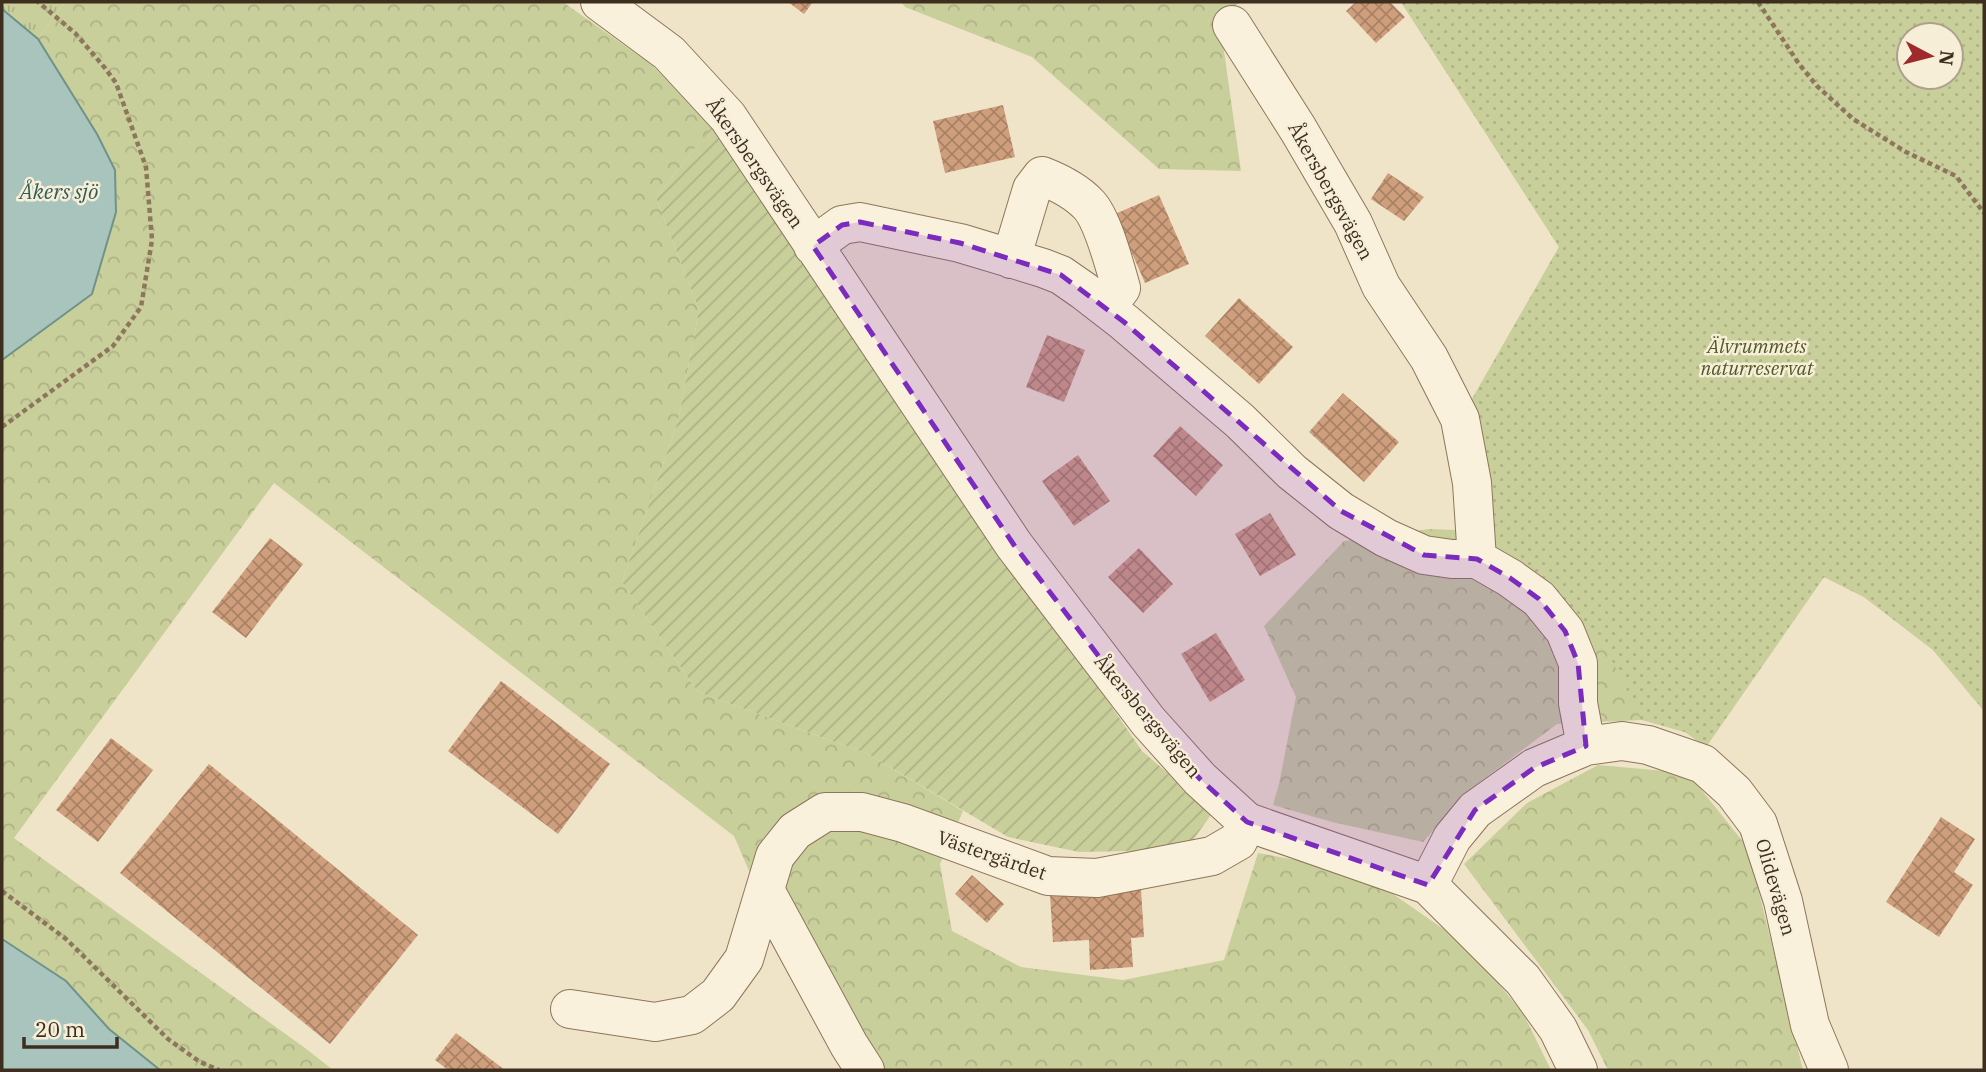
<svg xmlns="http://www.w3.org/2000/svg" width="1986" height="1072" font-family="'IBM Plex Serif',serif">
  <style>
    .grass { fill: url(#grass-tufts) }
    .forest { fill: url(#forest-crowns); fill-rule: evenodd }
    .park { fill: url(#park-dots); fill-rule: evenodd }
    .garden { fill: url(#garden-furrows) }
    .water { fill: #a9c4bc; stroke: #6f938a; stroke-width: 2 }
    .building { fill: url(#building-cross-hatch) }
    .lines { fill: none; stroke-linecap: round; stroke-linejoin: round }
    .minor-casing { stroke: #8d765c; stroke-width: 40 }
    .path { stroke: #8d765c; stroke-width: 4.5; stroke-dasharray: 5 3.5; stroke-linecap: butt }
    .minor { stroke: #faf1dc; stroke-width: 38 }
    .marked { fill: #7b2cbf; fill-opacity: 0.2; stroke: #7b2cbf; stroke-width: 5; stroke-dasharray: 14 9; stroke-linejoin: round }
    .labels { text-anchor: middle; dominant-baseline: central; stroke-width: 5; stroke-linejoin: round; paint-order: stroke }
    .street-label { font-size: 19px; fill: #3d2e20; stroke: #f7eed8 }
    .park-label { font-size: 19px; font-style: italic; fill: #4d5a26; stroke: #f7eed8 }
    .water-label { font-size: 21px; font-style: italic; fill: #2f5d5a; stroke: #f7eed8 }
  </style>
  <defs>
    <pattern id="grass-tufts" width="24" height="20" patternUnits="userSpaceOnUse" patternTransform="scale(1.75)"><rect width="24" height="20" fill="#c9cf9b"/><path d="M3 7l-1-3M5 7V3M7 7l1-3M15 17l-1-3M17 17v-4M19 17l1-3" fill="none" stroke="#aeb285"/></pattern>
    <pattern id="forest-crowns" width="20" height="18" patternUnits="userSpaceOnUse" patternTransform="scale(1.75)"><rect width="20" height="18" fill="#c9cf9b"/><path d="M2 6a3 3 0 1 1 6 0M12 15a3 3 0 1 1 6 0" fill="none" stroke="#aeb285"/></pattern>
    <pattern id="park-dots" width="8" height="8" patternUnits="userSpaceOnUse" patternTransform="scale(1.75)"><rect width="8" height="8" fill="#c9cf9b"/><path d="M2 2h.1M6 6h.1" fill="none" stroke="#aeb285" stroke-width="1.8" stroke-linecap="round"/></pattern>
    <pattern id="garden-furrows" width="10" height="10" patternUnits="userSpaceOnUse" patternTransform="scale(1.75)"><rect width="10" height="10" fill="#c9cf9b"/><path d="M-1 1l2-2M0 10L10 0M9 11l2-2" fill="none" stroke="#aeb285"/></pattern>
    <pattern id="building-cross-hatch" width="8" height="8" patternUnits="userSpaceOnUse" patternTransform="scale(1.75)"><rect width="8" height="8" fill="#cf9f7d"/><path d="M0 0l8 8M0 8l8-8" fill="none" stroke="#a98266"/></pattern>
  </defs>
  <rect width="100%" height="100%" fill="#f0e4c8"/>
  <path class="grass" d="M2 2H65L38 39 2 9Z"/>
  <path class="forest" d="M65 2H563L652 65 713 125 656 198 699 310 678 421 622 582 698 692 868 754 963 811 940 864 952 931 1021 967 1123 980 1224 960 1258 853 1313 863 1393 894 1465 944 1523 1013 1551 1070H863L789 964 734 836 274 483 14 838 305 1048 333 1070H160L109 1029 66 981 2 939V360L86 298 97 134 38 39Z
    M901 2H1241L1219 16 1241 171 1159 169 1032 57 905 7Z
    M1401 2H1984V711L1933 650 1864 597 1824 577 1706 747 1685 732 1642 720 1557 724 1469 790 1423 842 1332 822 1273 805 1279 784 1296 697 1264 626 1344 541 1429 529 1482 531 1468 406 1559 247ZM1909 35H1951V77H1909Z
    M1598 765 1688 773 1748 848 1803 1070H1608L1588 1030 1464 864 1527 803Z"/>
  <path class="park" d="M1401 2H1984V711L1933 650 1864 597 1824 577 1706 747 1685 732 1642 720 1604 645 1500 539 1468 406 1559 247ZM1909 35H1951V77H1909Z"/>
  <path class="garden" d="M713 125 1142 751 1213 812 1186 850 1079 852 1008 837 868 754 698 692 622 582 678 421 699 310 656 198Z"/>
  <path class="water" d="M2 9 38 39 97 134 115 170 116 212 92 294 2 360Z
    M2 939 66 981 109 1029 160 1070H2Z"/>
  <path class="building" d="M788 2H813L804 14Z
    M1356 2H1390L1405 17 1376 43 1346 11Z
    M1003 105 1015 157 945 173 933 121Z
    M1388 173 1424 197 1404 221 1371 199Z
    M1159 195 1189 264 1145 283 1115 214Z
    M1239 298 1293 347 1259 384 1205 336Z
    M1047 335 1085 350 1064 402 1026 387Z
    M1343 393 1399 442 1364 482 1309 432Z
    M1180 426 1223 465 1196 496 1153 456Z
    M1078 455 1110 501 1074 526 1042 481Z
    M1270 513 1296 555 1260 576 1235 534Z
    M270 538 303 564 246 638 212 612Z
    M1139 548 1173 584 1143 613 1108 577Z
    M1216 633 1245 680 1210 702 1181 654Z
    M501 681 610 764 558 834 448 751Z
    M111 738 153 770 98 842 56 810Z
    M209 764 418 935 330 1044 120 873Z
    M1941 817 1975 839 1954 872 1973 885 1939 937 1886 902Z
    M972 875 1004 904 987 923 955 894Z
    M1141 889 1144 937 1131 938 1133 967 1090 970 1089 940 1053 942 1050 895Z
    M456 1033 505 1070H448L435 1060Z"/>
  <g class="lines">
    <defs>
      <path id="minor" d="M600 2 669 53 728 117 1014 545 1148 721 1200 779 1247 822 1428 885 1523 980 1558 1029 1578 1070
        M1232 25 1298 129 1353 223 1381 286 1429 358 1460 419 1472 483 1477 559 1510 578 1539 599 1565 631 1578 663V703L1586 746
        M813 246 842 225 860 222 960 243 1043 268 1061 275 1084 291 1124 322 1240 421 1292 472 1341 511 1386 538 1424 555 1452 559H1477
        M1011 259 1032 189 1042 176C1060 183 1076 191 1089 205 1103 220 1115 267 1121 288L1106 308
        M1428 885 1452 838 1475 810 1534 768 1586 746 1622 741 1648 745 1703 764 1734 792 1758 824 1783 901 1810 1025 1829 1070
        M765 890 849 1045 865 1070
        M570 1009 655 1022 692 1015 718 995 744 959 775 856 795 831 825 812H862L903 823 1048 876 1097 878 1212 856 1238 841 1247 822"/>
    </defs>
    <use href="#minor" class="minor-casing"/>
    <path class="path" d="M1758 2 1799 64 1817 86 1853 119 1906 152 1956 176 1984 213
      M2 427 113 346 141 307 152 240 146 167 116 83 105 68 75 33 38 2
      M2 891 66 939 168 1039 200 1062 219 1070"/>
    <use href="#minor" class="minor"/>
  </g>
  <path class="marked" d="M860 222 960 243 1061 275 1124 322 1341 511 1424 555 1477 559 1510 578 1539 599 1565 631 1578 663 1586 746 1534 768 1475 810 1428 885 1247 822 1200 779 1148 721 1014 545 813 246 842 225Z"/>
  <g class="labels">
    <g class="street-label">
      <text transform="translate(755 163) rotate(55)">Åkersbergsvägen</text>
      <text transform="translate(1331 191) rotate(61)">Åkersbergsvägen</text>
      <text transform="translate(1148 716) rotate(50)">Åkersbergsvägen</text>
      <text transform="translate(992 855) rotate(19)">Västergärdet</text>
      <text transform="translate(1776 887) rotate(74)">Olidevägen</text>
    </g>
    <g class="park-label">
      <text x="1757" y="346">Älvrummets<tspan x="1757" dy="22">naturreservat</tspan></text>
    </g>
    <g class="water-label">
      <text x="59" y="191">Åkers sjö</text>
    </g>
  </g>
  <rect width="1986" height="1072" fill="none" stroke="#3d2e20" stroke-width="7"/>
  <g transform="translate(1930 56) rotate(97)"><circle r="33" fill="#f7eed8" stroke="#ada18e" stroke-width="2"/>
  <path d="M0-5L12 26L0 18L-12 26Z" fill="#9e2a2b"/>
  <text y="-10" font-size="19" font-weight="bold" text-anchor="middle" fill="#3d2e20">N</text>
  </g>
  <path d="M24 1037v10h93v-10" fill="none" stroke="#3d2e20" stroke-width="3.5"/>
  <text x="35" y="1037" font-size="21" fill="#3d2e20" stroke="#f7eed8" stroke-width="5" paint-order="stroke">20 m</text>
</svg>
